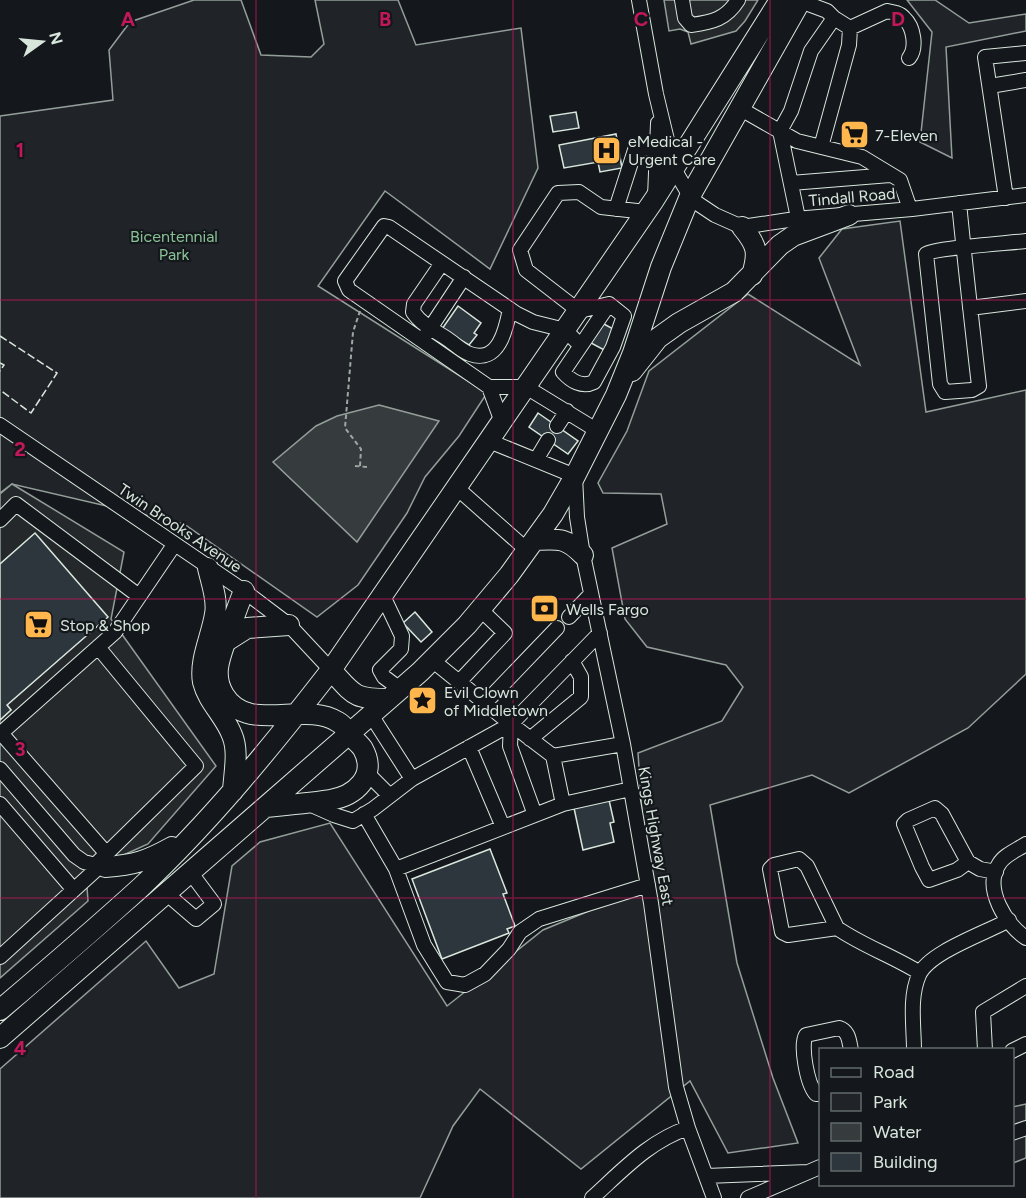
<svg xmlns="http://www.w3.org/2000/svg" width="1026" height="1198" font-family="Figtree,sans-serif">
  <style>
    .green { fill: #202428; stroke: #939e99; stroke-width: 1.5 }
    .parking { fill: #24282b; stroke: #939e99; stroke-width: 1.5 }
    .water { fill: #363b3e; stroke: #939e99; stroke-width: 1.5 }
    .building { fill: #2c363c; stroke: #d8e6dc; stroke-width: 1.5 }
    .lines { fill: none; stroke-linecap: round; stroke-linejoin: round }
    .minor-casing { stroke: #d8e6dc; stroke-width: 16 }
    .highway-casing { stroke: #d8e6dc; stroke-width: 22 }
    .path { stroke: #9da8a2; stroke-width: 2; stroke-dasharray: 4.5 3; stroke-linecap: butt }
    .minor { stroke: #14181c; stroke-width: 14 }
    .highway { stroke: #14181c; stroke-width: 20 }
    .fence { stroke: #d8e6dc; stroke-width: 1.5; stroke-dasharray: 8 3; stroke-linecap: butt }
    .grid { fill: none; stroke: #c2185b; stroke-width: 1.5; stroke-opacity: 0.55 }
    .labels { text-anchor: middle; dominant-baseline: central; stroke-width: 4.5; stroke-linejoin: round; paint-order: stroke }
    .poi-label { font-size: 16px; fill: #d8e6dc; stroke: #14181c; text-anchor: start }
    .street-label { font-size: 16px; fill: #d8e6dc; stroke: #14181c }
    .park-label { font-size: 16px; fill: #8ac095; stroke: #14181c }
    .grid-label { font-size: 20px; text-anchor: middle; font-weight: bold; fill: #c2185b; stroke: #14181c; stroke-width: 4.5; stroke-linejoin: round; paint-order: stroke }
  </style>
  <rect width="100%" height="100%" fill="#14181c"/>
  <path class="green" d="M194 0H241L261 55 311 57 324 44 315 0H398L416 45 521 28 538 168 490 269 385 191 318 286 487 393 459 436 425 477 407 513 358 585 317 617 184 524 12 484 0 493V116L113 100 109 50 130 22Z
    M907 0H935L969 23 1026 14V31L946 47 952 158 920 142 932 32Z
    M900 221 926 412 1026 390V674L968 728 849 793 812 775 710 805 737 963 773 1078 798 1143 728 1153 690 1081 581 1169 480 1089 453 1126 420 1198H0V1069L146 941 179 988 214 974 232 866 260 842 330 823 447 1006 543 930 647 887 638 753 722 721 743 687 726 665 647 647 625 619 612 548 667 524 661 494 603 493 598 483 627 431 649 371 748 294 860 365 819 258 842 229Z
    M1026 1104V1158L1013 1163 1012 1107Z"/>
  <path class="parking" d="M664 0H758L745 21 736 31 691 44 688 32 680 29 669 31Z
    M12 484 124 552 111 619 216 766 148 844 117 858 87 887 88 901 0 978V720L11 710 7 705 107 617 35 534 0 564V494Z"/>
  <path class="water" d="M379 405 439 421 357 542 273 462 316 426 337 416Z"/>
  <path class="building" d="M576 112 579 128 553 132 550 116Z
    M616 134 622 168 600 172 598 162 564 168 559 145Z
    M458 306 481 323 474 333 477 335 469 345 442 329Z
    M602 323 617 331 606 351 591 343Z
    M538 413 578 441 568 454 529 427Z
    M35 533 108 617 7 705 11 710 0 720V564Z
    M415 612 432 632 421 642 403 623Z
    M609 800 614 822 610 823 614 842 583 850 574 808Z
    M490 849 507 893 503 894 515 926 507 929 509 933 442 959 412 879Z"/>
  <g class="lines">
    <defs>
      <path id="minor" d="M639 0 656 94 674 169 690 196 697 203 715 215 742 227 795 219 912 209 1026 195
        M682 0 685 18 691 25C713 22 726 19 738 0
        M850 28 887 11C893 12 900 13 904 18 914 27 917 48 909 58
        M990 86 1026 80
        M739 108 797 141 862 157 900 180 910 209
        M821 147 849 45 850 28 834 18
        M791 183 890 175
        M655 197 658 123
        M1006 198 985 57 1026 53
        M959 203C965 264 972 325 979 386L972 390 945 392 940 384 926 254C933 248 1011 243 1026 241
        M616 209 635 150 656 146
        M798 218 780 131 791 111 811 51 834 18 827 11 800 1
        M442 263 414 304 413 312C421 324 435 331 446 338 454 343 461 351 470 354 499 364 506 329 510 309
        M609 304 563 372C571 381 582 388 594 382L613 347 624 316 609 304 579 311 526 270 520 250 558 193 579 192 601 207 646 212
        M970 308 1026 301
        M427 333 464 277
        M580 345 565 330 533 322 517 314 389 227 384 226 345 281 349 290 489 387H526L598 431
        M489 387 502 422
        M0 425 244 591 289 625 331 670
        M557 426 567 411
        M489 441 575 476 577 517 583 555 623 744 651 903 676 1087 688 1128 714 1198
        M536 460 548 440
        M457 488 527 550
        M0 520 16 504 139 596
        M383 596 402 636 401 649 380 670 384 677 400 689
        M569 617 591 594
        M432 660 511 724 600 633
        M459 682 505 633 480 609
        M485 703 557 628
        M371 715 412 779
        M511 724 553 756 623 744
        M511 724 510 746 535 815
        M1 733 106 853
        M0 734 115 632 174 545
        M530 739 581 697V677L572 661
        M469 747 503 827
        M553 756 563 804 631 789
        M0 769 74 855 84 862 103 867
        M366 772 389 795
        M307 803 334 815 353 821 373 809 412 779 511 724
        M0 804 74 890
        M935 808 942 814 968 862 957 870 929 880 922 867 904 824 908 820Z
        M364 814 396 869 424 945 447 982 465 985 485 974 509 949 520 932 539 919 648 885
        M1026 844C1017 850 1004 855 999 864 983 888 1006 925 1026 938
        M799 859 807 866 837 928 788 935 782 932 770 869 774 865Z
        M968 862 980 869 996 872
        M95 865 196 766 98 647
        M396 869 563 804
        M167 894 196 919 214 904 191 873
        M837 928C863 946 893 956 920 973
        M0 957 100 866
        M914 1050C914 1027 909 997 919 975 929 952 986 933 1009 920
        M985 1050 983 1012 1026 986
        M1012 1051 1026 1044
        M820 1094H816C807 1084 800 1045 806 1035L839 1028C849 1031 849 1041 851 1050
        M1012 1133 1026 1128
        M706 1176 808 1172
        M592 1198C622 1171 649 1141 688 1128
        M748 1198 820 1167"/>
      <path id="highway" d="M742 227C757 245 759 252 752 275
        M632 371 658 338 679 323 734 292 780 245 793 236 849 215
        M535 540C558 539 566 537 583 555
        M208 568C211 582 218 599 215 614 212 635 199 660 203 682 208 702 225 716 232 735 239 751 234 773 233 791
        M244 591C238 605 233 620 228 634 221 655 211 674 224 695 248 735 304 700 338 722 344 725 346 730 350 735 354 740 360 744 363 749 378 776 355 796 330 800 309 803 288 805 266 807
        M225 642 247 628 289 625
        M331 670C354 695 353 699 389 699
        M105 867C134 865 147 861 172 847
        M0 1010C47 970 95 929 141 887 211 821 272 746 331 670L654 200 780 0
        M0 1038 420 672 467 625 509 575 553 514 575 476 616 395 633 353 661 267 690 196 801 0"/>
    </defs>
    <use href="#minor" class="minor-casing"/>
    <use href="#highway" class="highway-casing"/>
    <path class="path" d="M355 466 367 467
      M360 466 361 449 345 428 353 332 360 311"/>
    <use href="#minor" class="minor"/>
    <use href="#highway" class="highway"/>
    <path class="fence" d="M0 336 57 373 31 413 0 390
      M0 363 4 365 0 371"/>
  </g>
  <path class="grid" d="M256 0V1198M513 0V1198M770 0V1198M0 300H1026M0 599H1026M0 898H1026"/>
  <defs>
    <symbol id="supermarket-square" viewBox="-11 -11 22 22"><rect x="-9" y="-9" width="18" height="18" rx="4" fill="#ffb74d" stroke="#14181c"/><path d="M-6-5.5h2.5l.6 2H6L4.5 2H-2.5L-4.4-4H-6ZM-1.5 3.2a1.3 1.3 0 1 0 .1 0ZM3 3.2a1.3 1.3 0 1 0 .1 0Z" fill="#111"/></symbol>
    <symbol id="hospital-square" viewBox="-11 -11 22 22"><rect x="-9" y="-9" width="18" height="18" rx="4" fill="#ffb74d" stroke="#14181c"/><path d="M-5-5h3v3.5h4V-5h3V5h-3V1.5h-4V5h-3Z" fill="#111"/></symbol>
    <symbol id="bank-square" viewBox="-11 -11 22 22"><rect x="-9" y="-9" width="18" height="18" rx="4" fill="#ffb74d" stroke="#14181c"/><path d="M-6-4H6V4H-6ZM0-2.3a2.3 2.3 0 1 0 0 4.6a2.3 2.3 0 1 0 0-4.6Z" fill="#111"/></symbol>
    <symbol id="sight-square" viewBox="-11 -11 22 22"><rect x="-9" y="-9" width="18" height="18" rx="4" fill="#ffb74d" stroke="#14181c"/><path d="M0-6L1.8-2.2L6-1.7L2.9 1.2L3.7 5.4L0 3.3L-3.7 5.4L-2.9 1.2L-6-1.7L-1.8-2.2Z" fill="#111"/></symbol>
  </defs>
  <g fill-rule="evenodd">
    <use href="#supermarket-square" x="838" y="118" width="33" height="33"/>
    <use href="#hospital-square" x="590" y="134" width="33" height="33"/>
    <use href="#bank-square" x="528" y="592" width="33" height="33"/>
    <use href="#supermarket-square" x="22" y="608" width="33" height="33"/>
    <use href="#sight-square" x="406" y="684" width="33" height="33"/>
  </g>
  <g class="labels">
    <g class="poi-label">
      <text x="875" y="135">7-Eleven</text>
      <text x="628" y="141">eMedical -<tspan x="628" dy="18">Urgent Care</tspan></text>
      <text x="566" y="609">Wells Fargo</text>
      <text x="60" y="625">Stop &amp; Shop</text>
      <text x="444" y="692">Evil Clown<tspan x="444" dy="18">of Middletown</tspan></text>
    </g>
    <g class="street-label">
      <text transform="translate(852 197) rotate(-5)">Tindall Road</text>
      <text transform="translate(180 528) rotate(34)">Twin Brooks Avenue</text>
      <text transform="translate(656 836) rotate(80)">Kings Highway East</text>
    </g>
    <g class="park-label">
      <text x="174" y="236">Bicentennial<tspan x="174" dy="18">Park</tspan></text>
    </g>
  </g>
  <g class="grid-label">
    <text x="128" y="26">A</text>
    <text x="385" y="26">B</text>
    <text x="641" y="26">C</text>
    <text x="898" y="26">D</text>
    <text x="20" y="157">1</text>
    <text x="20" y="456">2</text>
    <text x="20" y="756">3</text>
    <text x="20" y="1055">4</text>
  </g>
  <rect x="819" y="1048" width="195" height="138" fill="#14181c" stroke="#626a69" stroke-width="1.5"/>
  <rect x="831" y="1068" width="30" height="9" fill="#14181c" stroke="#626a69" stroke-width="1.5"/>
  <text x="873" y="1078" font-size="18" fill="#d8e6dc">Road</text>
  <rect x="831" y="1093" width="30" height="18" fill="#202428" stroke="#626a69" stroke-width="1.5"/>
  <text x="873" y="1108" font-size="18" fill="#d8e6dc">Park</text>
  <rect x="831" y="1123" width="30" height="18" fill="#363b3e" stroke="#626a69" stroke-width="1.5"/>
  <text x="873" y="1138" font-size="18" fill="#d8e6dc">Water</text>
  <rect x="831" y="1153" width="30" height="18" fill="#2c363c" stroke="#626a69" stroke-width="1.5"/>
  <text x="873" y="1168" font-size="18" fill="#d8e6dc">Building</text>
  <g transform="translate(42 42) rotate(75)" stroke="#14181c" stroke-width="4.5" paint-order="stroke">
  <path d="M0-4.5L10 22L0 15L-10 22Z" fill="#d8e6dc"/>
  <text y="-9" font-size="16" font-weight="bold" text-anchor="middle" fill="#d8e6dc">N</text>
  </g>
</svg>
